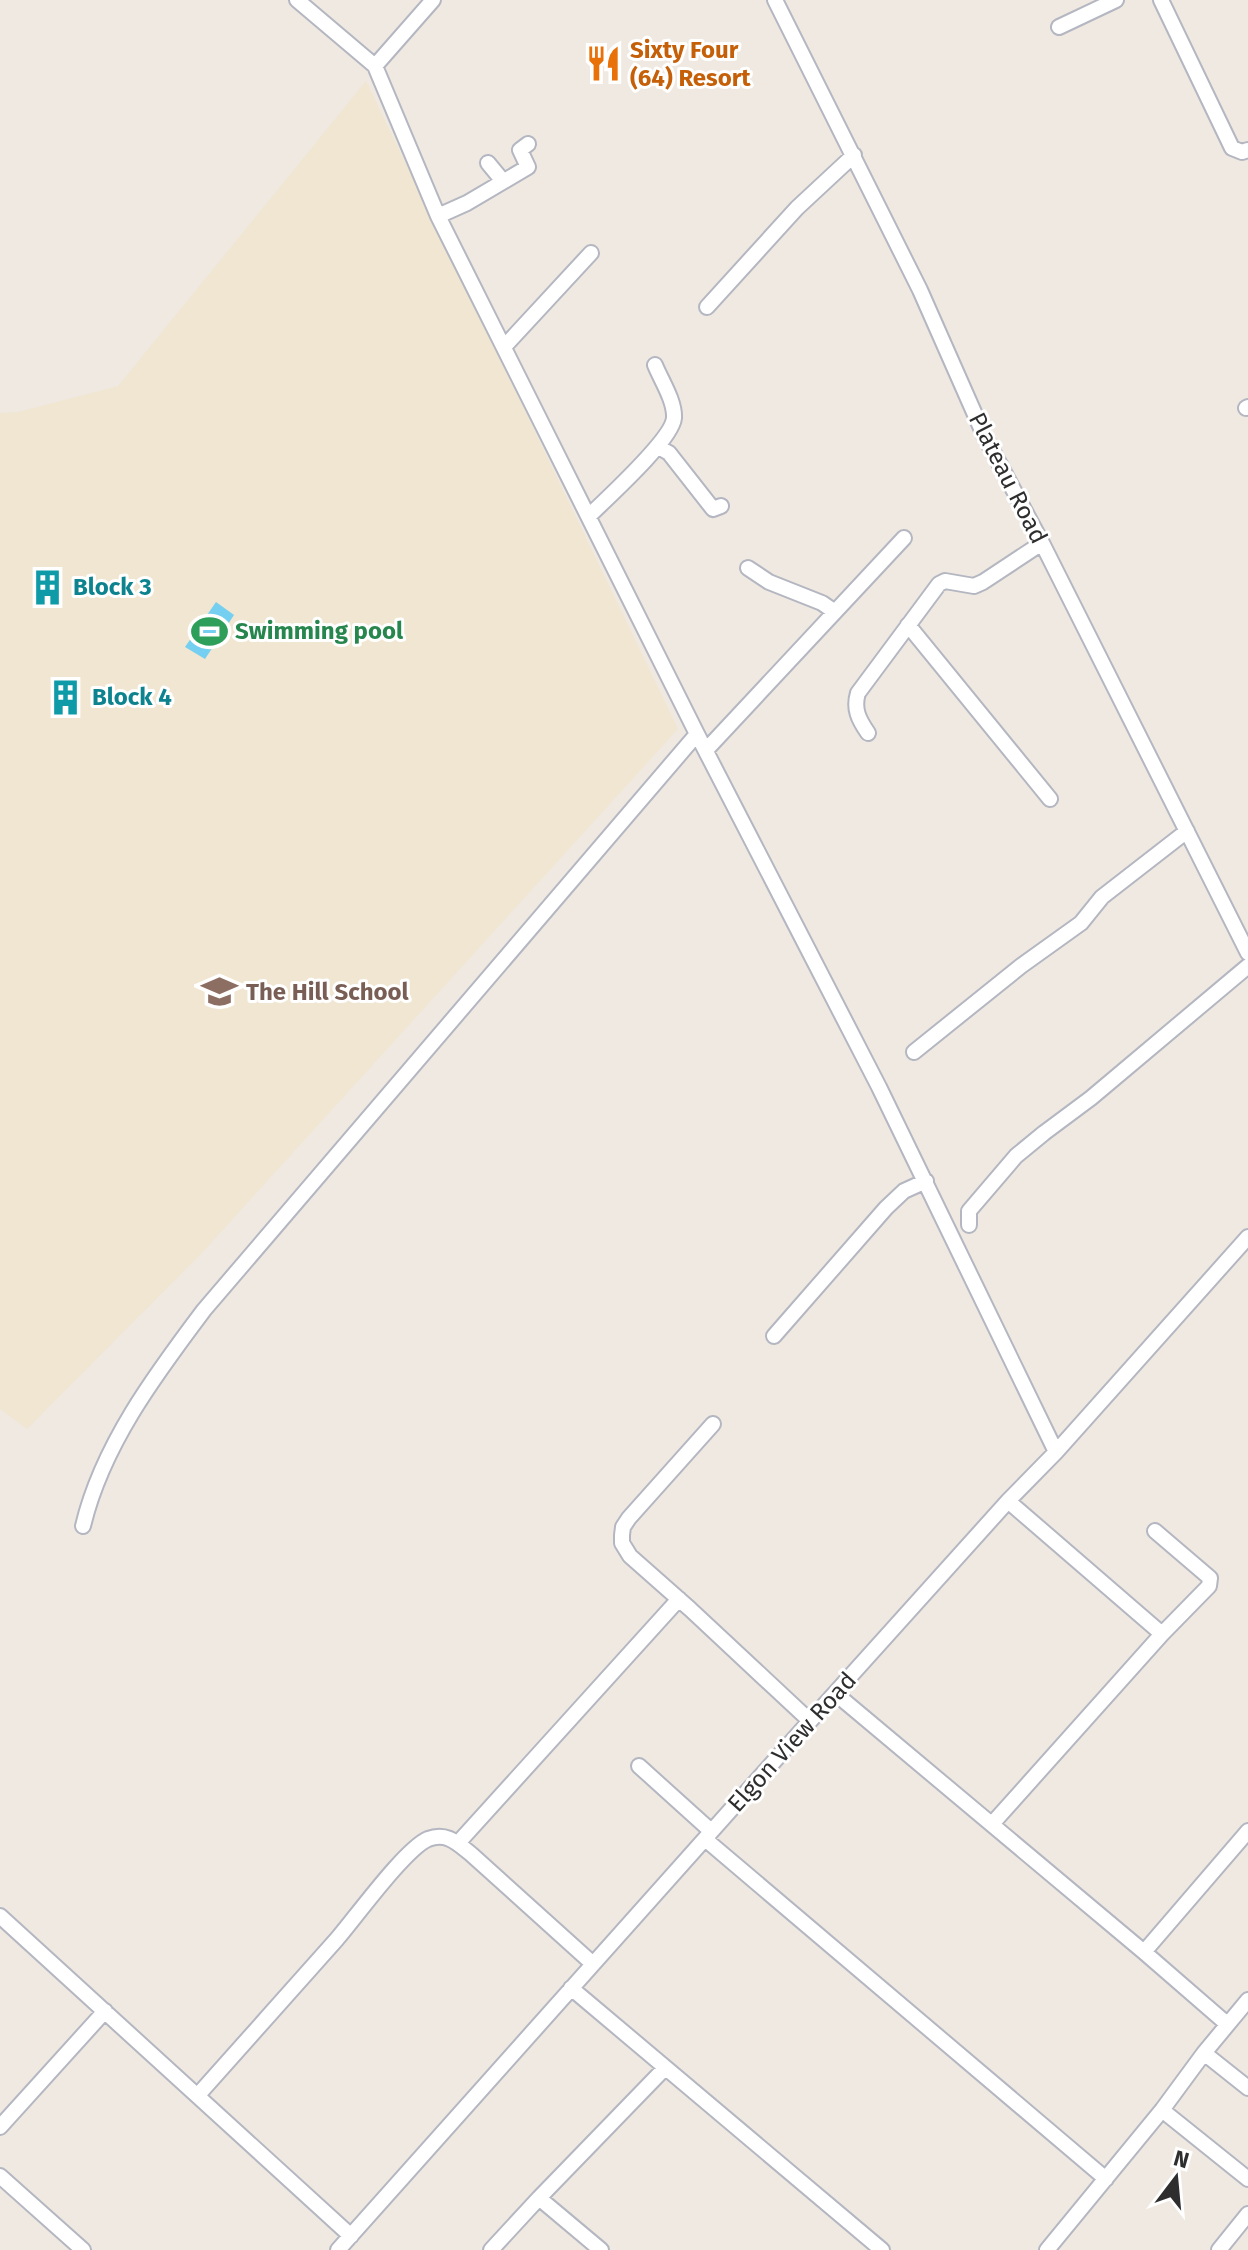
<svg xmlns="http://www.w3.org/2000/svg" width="1248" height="2250" font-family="'Fira Sans',sans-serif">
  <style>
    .education { fill: #f0e6d1 }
    .water { fill: #75cff0 }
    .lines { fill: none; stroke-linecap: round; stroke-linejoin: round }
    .minor-casing { stroke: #b4b7c1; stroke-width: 18 }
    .minor { stroke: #fff; stroke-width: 14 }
    .labels { text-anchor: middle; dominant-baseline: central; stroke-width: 6; stroke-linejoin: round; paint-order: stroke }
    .food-label { font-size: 24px; font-weight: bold; fill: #c56008; stroke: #fff; text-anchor: start }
    .street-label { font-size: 24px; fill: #2e2e2e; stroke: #fff }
    .culture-label { font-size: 24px; font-weight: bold; fill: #0d838f; stroke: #fff; text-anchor: start }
    .leisure-label { font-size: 24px; font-weight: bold; fill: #27864d; stroke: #fff; text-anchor: start }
    .education-label { font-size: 24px; font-weight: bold; fill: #785e54; stroke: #fff; text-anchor: start }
  </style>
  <rect width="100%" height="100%" fill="#efe9e1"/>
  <path class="education" d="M366 81 678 729 200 1255 27 1429 0 1409V413L18 412 118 386Z"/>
  <path class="water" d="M216 602 234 615 205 659 185 647Z"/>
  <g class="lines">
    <defs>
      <path id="minor" d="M297 0 375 66 438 216 697 734 879 1087 1056 1452
        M775 0 920 290 984 435 1042 543 1248 953
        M1161 0 1232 148 1242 152 1248 150
        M1059 27 1116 0
        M375 66 433 0
        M488 163 502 180
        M438 216 467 203 528 167 520 150 528 144
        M707 307 797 208 854 155
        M504 347 591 253
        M1246 408 1248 407
        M655 449H662L669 453 713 509 721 506
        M589 516C607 498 672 440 674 418 675 401 661 380 655 365
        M748 568 769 582 822 603 835 612
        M908 625 1050 799
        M868 733C859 720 853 709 858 693L939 584 945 581 974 586 983 582 1042 543
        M707 749 904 538
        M914 1052 1021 966 1081 923 1102 897 1187 831
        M969 1225V1211L1016 1156 1044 1133 1091 1098 1248 966
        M774 1336 886 1208 904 1191 926 1181
        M713 1424 629 1518 623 1527 622 1535V1543L630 1556 690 1609 810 1721
        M83 1526C102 1446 155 1375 204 1310L697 734
        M1155 1531 1210 1578 1209 1586 1162 1634
        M836 1694 1144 1952 1227 2024
        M639 1766 711 1831
        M992 1824 1162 1634 1008 1501
        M705 1839 1106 2179
        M458 1843 679 1599
        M0 1916 351 2236
        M1144 1952 1248 1831
        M571 1988 882 2250
        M1204 2053 1248 2088
        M198 2095C244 2043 291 1991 337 1939 356 1917 405 1849 428 1839 447 1832 457 1843 471 1854L593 1964
        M1162 2110 1248 2179
        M0 2127 105 2011
        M0 2176 83 2250
        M539 2198 601 2250
        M338 2250 810 1721 1008 1501 1056 1452 1248 1237
        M491 2250 539 2198 665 2068
        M1047 2250 1162 2110 1204 2053 1248 2000
        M1219 2250 1248 2214"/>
    </defs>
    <use href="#minor" class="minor-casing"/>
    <use href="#minor" class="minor"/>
  </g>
  <defs>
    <symbol id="restaurant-bare" viewBox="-9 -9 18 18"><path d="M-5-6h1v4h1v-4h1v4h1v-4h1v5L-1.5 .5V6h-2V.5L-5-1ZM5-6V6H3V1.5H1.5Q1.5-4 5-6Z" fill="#e8710a" stroke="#fff" stroke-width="2.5" paint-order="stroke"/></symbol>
    <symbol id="building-bare" viewBox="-9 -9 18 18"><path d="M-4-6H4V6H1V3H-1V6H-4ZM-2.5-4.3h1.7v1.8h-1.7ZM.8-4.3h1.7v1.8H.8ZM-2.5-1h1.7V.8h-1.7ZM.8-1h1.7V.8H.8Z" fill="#0f9aa8" stroke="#fff" stroke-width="2.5" paint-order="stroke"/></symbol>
    <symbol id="stadium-bare" viewBox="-9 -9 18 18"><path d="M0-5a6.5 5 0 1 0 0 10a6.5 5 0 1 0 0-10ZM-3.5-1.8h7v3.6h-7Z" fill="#2e9e5b" stroke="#fff" stroke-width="2.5" paint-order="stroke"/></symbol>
    <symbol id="school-bare" viewBox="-9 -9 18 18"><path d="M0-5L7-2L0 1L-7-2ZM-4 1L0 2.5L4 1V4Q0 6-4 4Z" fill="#8d6e63" stroke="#fff" stroke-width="2.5" paint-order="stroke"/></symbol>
  </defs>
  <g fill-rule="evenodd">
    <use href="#restaurant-bare" x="578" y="38" width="51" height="51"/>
    <use href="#building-bare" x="22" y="562" width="51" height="51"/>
    <use href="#stadium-bare" x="184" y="606" width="51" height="51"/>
    <use href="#building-bare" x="40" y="672" width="51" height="51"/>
    <use href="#school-bare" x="194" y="966" width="51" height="51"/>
  </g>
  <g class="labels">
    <g class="food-label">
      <text x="630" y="50">Sixty Four<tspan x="630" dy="28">(64) Resort</tspan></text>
    </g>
    <g class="street-label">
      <text transform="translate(1008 478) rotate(63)">Plateau Road</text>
      <text transform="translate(792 1742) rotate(-48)">Elgon View Road</text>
    </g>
    <g class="culture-label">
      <text x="73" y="587">Block 3</text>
      <text x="92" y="697">Block 4</text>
    </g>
    <g class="leisure-label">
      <text x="235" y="631">Swimming pool</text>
    </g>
    <g class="education-label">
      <text x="246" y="992">The Hill School</text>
    </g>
  </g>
  <g transform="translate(1176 2178) rotate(16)" stroke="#ffffff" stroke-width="6" paint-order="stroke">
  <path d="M0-6L14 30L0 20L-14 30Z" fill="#2e2e2e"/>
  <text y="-12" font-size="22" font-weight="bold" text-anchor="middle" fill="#2e2e2e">N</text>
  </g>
</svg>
